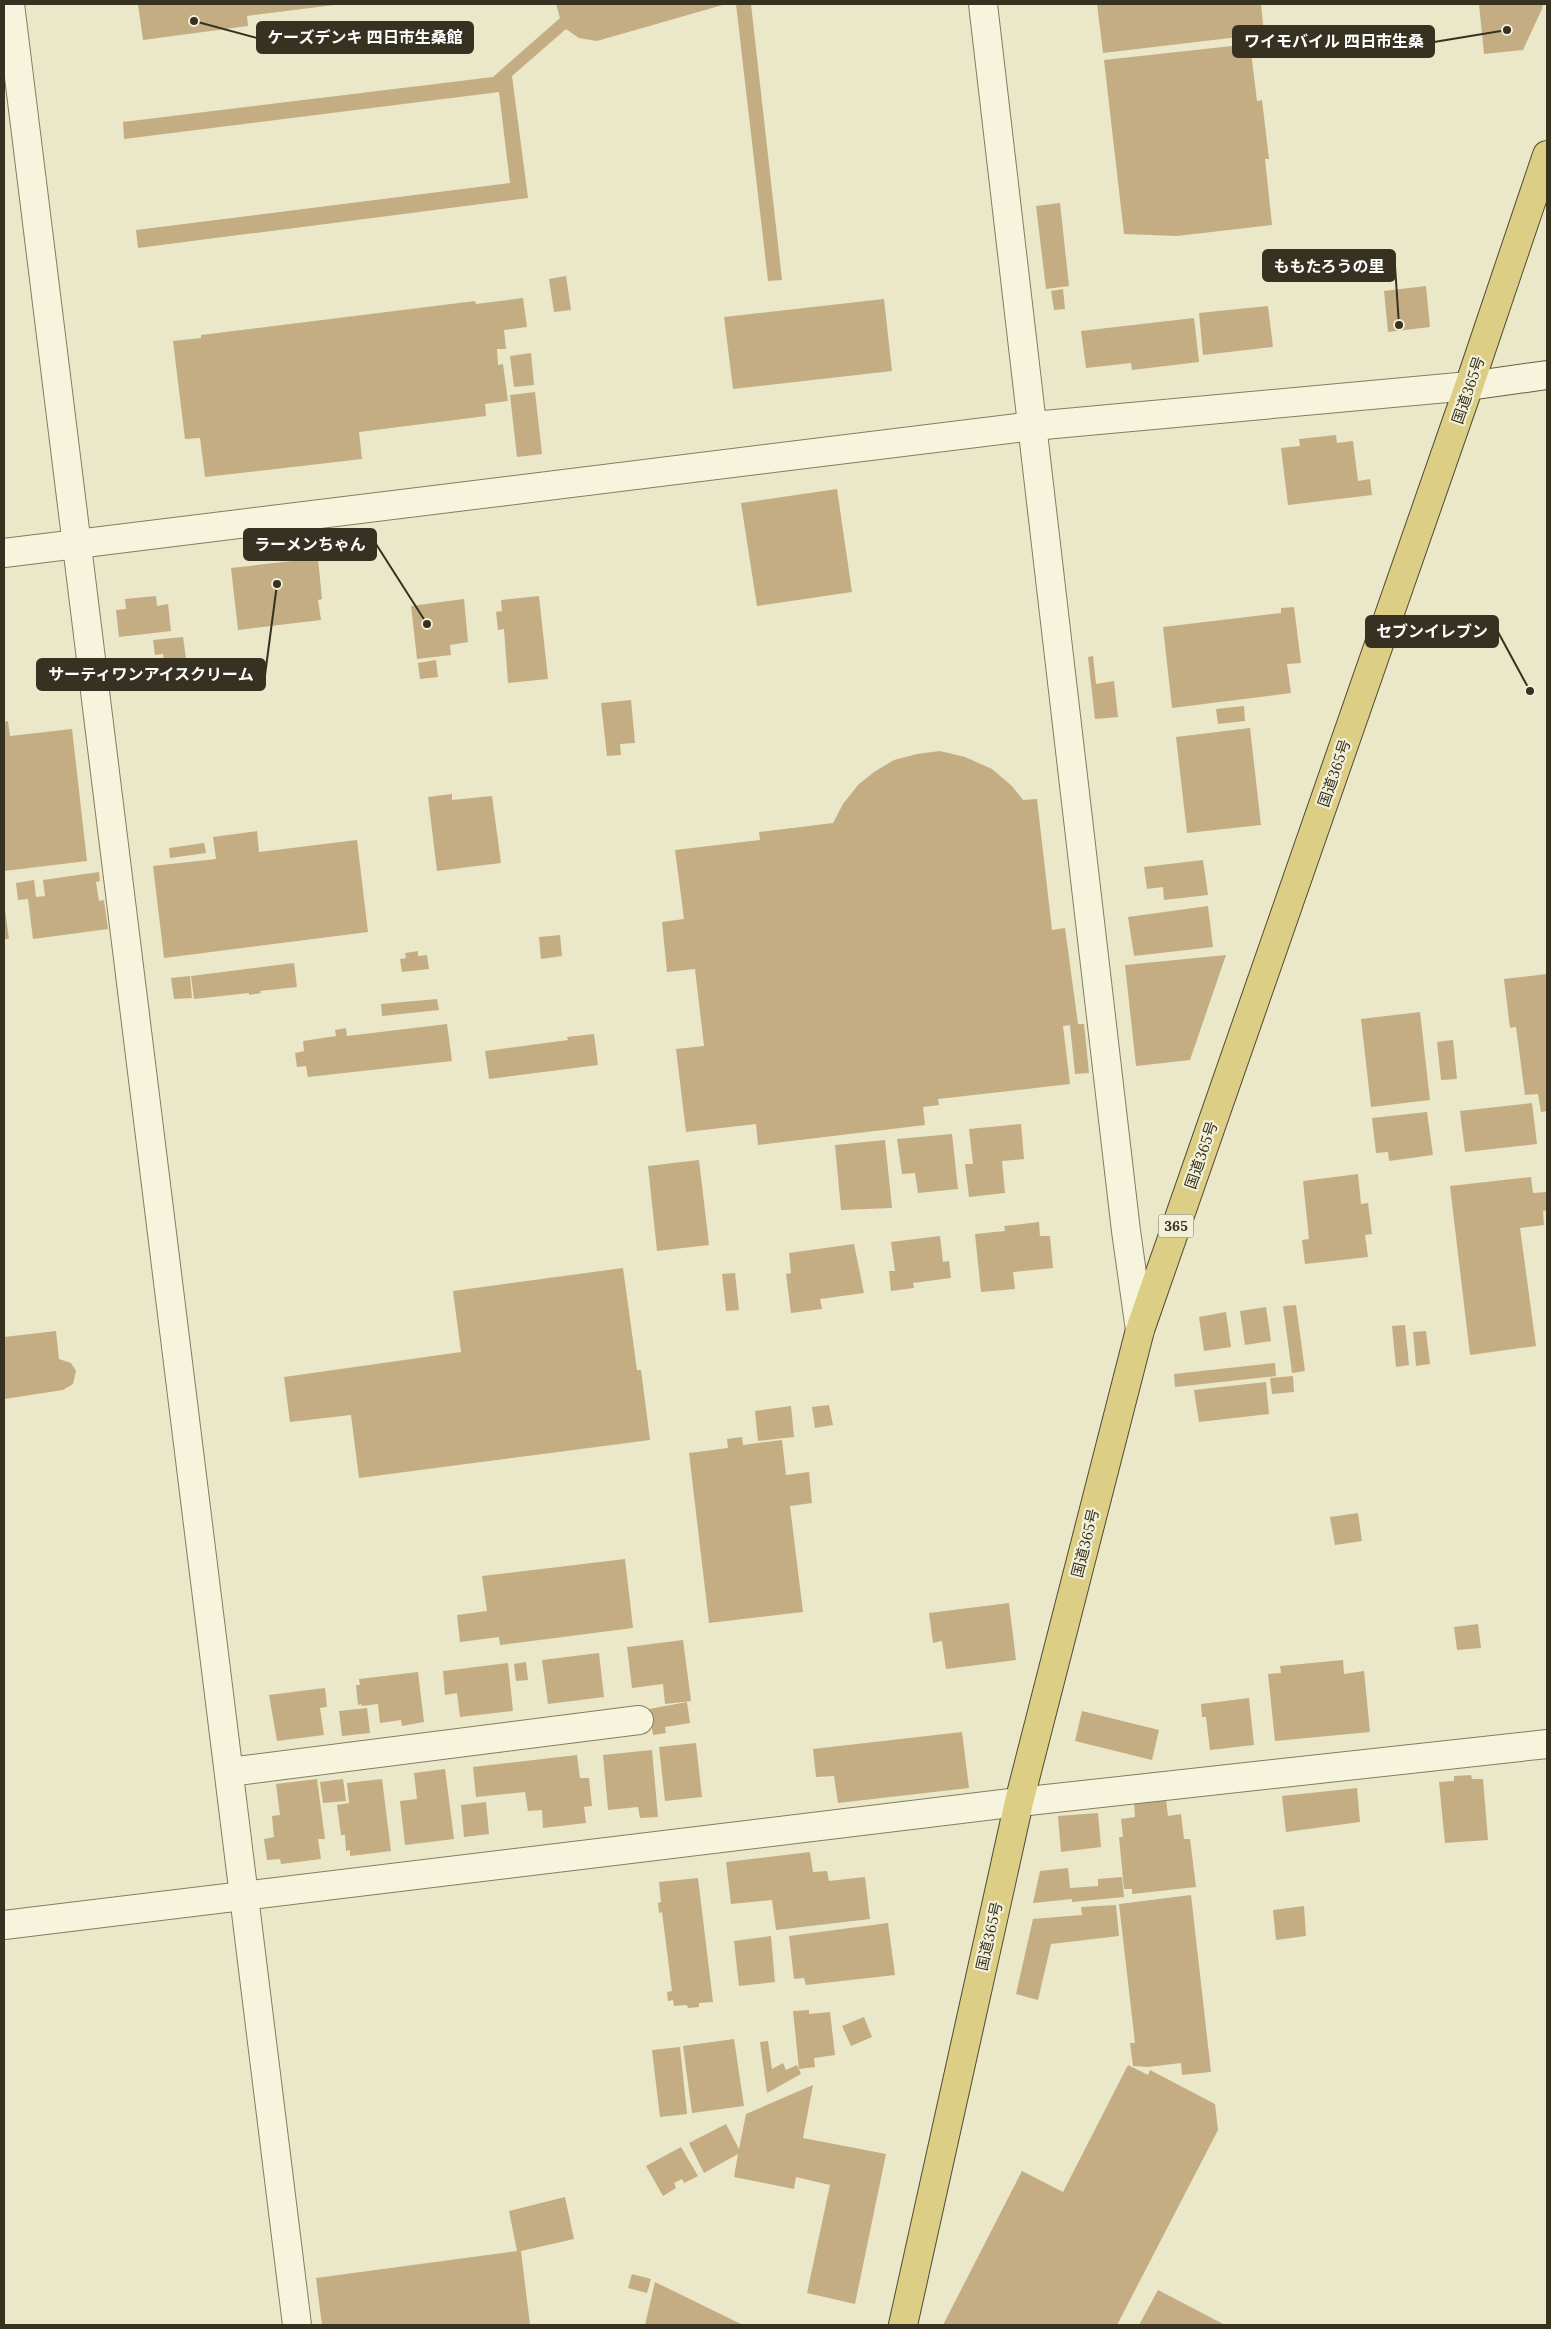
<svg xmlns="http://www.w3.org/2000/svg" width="1551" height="2329" font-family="Lora,'Noto Sans JP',serif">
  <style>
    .building { fill: #c4ad83 }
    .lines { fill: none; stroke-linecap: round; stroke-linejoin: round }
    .minor-casing { stroke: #857c60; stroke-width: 30 }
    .tertiary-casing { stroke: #857c60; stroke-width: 30 }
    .secondary-casing { stroke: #675d43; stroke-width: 30 }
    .trunk-casing { stroke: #534a33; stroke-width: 30 }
    .minor { stroke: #f6f4dc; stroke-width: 28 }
    .tertiary { stroke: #f6f4dc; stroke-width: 28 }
    .secondary { stroke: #f6f4dc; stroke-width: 28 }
    .trunk { stroke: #dcce85; stroke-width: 28 }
    .labels { text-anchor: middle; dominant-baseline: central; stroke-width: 4.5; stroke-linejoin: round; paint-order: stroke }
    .shield { fill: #f2f1d8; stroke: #6f6b59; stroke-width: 1 }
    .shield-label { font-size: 14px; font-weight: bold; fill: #373122 }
    .street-label { font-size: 15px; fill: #373122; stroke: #f2f1d8 }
    .leader { fill: none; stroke: #373122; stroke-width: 2 }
    .callout-dot { fill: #373122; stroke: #f2f1d8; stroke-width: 2 }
    .callout { fill: #373122; stroke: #373122; stroke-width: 2 }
    .callout-label { font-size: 16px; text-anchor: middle; font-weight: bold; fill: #fff }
  </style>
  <rect width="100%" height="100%" fill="#eae8c9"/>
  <path class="building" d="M138 4H334V5L247 16 248 26 143 40Z
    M556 4H726L597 41 579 38 566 29 512 76 528 198 138 248 136 230 510 183 499 92 124 139 123 122 493 77 560 18Z
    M736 4H751L782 280 768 281Z
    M1097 4H1261L1264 34 1103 53Z
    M1479 4H1543L1542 9 1523 50 1484 54Z
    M1250 44 1257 101 1262 100 1269 159H1265L1272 225 1177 236 1124 234 1104 60Z
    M1060 203 1069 286 1046 289 1036 206Z
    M566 276 571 310 554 312 549 279Z
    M1426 286 1430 327 1388 332 1384 291Z
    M1063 289 1065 309 1054 310 1051 291Z
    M523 298 527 327 504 330 506 349H497L498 365 503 364 508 401 485 404 486 416 359 432 362 459 205 477 200 438 185 439 173 341 201 338V335L475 301 476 304Z
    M884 299 892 371 733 389 724 317Z
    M1268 306 1273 347 1203 355 1199 313Z
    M1194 318 1199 362 1132 370 1131 363 1086 368 1081 331Z
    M531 353 534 385 514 387 510 356Z
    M535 392 542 454 517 457 510 395Z
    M1336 435 1337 443 1353 441 1358 481 1370 479 1372 495 1288 505 1281 448 1300 446 1299 439Z
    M837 489 852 592 757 606 741 503Z
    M318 558 322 599 318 600 321 620 238 630 231 568Z
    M156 596 157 606 168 604 171 631 119 637 116 610 126 609 125 599Z
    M539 596 548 679 508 683 504 629 498 630 496 612 502 611 501 600Z
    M464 599 468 642 450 645 451 655 417 659 411 606Z
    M1294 607 1301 663 1287 664 1291 693 1172 708 1163 627 1281 613V608Z
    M183 637 186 659 164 661 163 654 155 655 153 640Z
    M1093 656 1096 684 1114 681 1118 717 1095 719 1088 657Z
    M436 660 438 677 420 679 418 663Z
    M631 700 635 743 620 744 621 755 607 756 601 703Z
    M1244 706 1245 721 1218 724 1216 709Z
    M8 721 10 736 72 729 87 861 4 871V722Z
    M1250 728 1261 825 1187 833 1176 737Z
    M940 751 965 757 992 769 1012 786 1023 800 1037 799 1052 930 1065 928 1078 1024H1084L1089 1073 1075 1074 1070 1025 1063 1026 1070 1084 938 1099 939 1105 923 1107 925 1125 758 1145 756 1124 686 1132 676 1049 704 1046 695 969 667 972 662 922 684 919 675 850 760 840 759 832 833 823 843 804 858 785 874 772 894 760 917 754Z
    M452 794V800L492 796 501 863 437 871 428 797Z
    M257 831 259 852 357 840 368 932 164 958 153 866 216 859 213 837Z
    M204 843 206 853 170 858 169 848Z
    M1203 860 1208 895 1164 900 1163 887 1147 889 1144 867Z
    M99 872 100 881 96 882 99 901 104 900 108 929 33 939 28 899 18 900 16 883 34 880 36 897 45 896 43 880Z
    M4 903 9 939H4Z
    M1208 906 1213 947 1134 956 1128 917Z
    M560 935 562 956 541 959 539 937Z
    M418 951V956L427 955 429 969 402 972 400 959 406 958 405 953Z
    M1226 955 1190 1060 1136 1066 1125 965Z
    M294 963 297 987 260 991 261 993 249 995V993L194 999 191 976Z
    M1547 974V1111L1541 1112 1538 1094 1525 1095 1516 1027 1510 1028 1504 979Z
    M190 976 192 998 174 999 171 978Z
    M437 999 439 1010 382 1016 381 1004Z
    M1420 1012 1430 1100 1371 1107 1361 1019Z
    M447 1024 452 1061 308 1077 306 1066 297 1067 295 1053 304 1051 303 1041 336 1036 335 1030 346 1028 347 1036Z
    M594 1034 598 1065 489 1079 485 1051 568 1040 567 1037Z
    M1453 1040 1457 1079 1441 1080 1437 1042Z
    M1532 1103 1537 1144 1465 1152 1460 1111Z
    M1427 1112 1433 1155 1389 1161 1388 1152 1376 1153 1372 1118Z
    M1021 1124 1024 1159 1002 1161 1005 1193 969 1197 965 1164H973L969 1129Z
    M952 1134 958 1189 918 1193 915 1173 902 1174 897 1139Z
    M885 1140 892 1208 841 1210 835 1145Z
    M699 1160 709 1245 657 1251 648 1166Z
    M1358 1174 1361 1204 1368 1203 1372 1234 1365 1235 1368 1257 1305 1264 1302 1240 1309 1239 1303 1181Z
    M1531 1177 1533 1193 1547 1192V1210L1543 1211 1544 1225 1520 1228 1536 1346 1470 1355 1450 1186Z
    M1039 1222 1040 1236H1050L1053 1268 1013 1272 1015 1289 981 1292 975 1234 1005 1231 1004 1226Z
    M940 1236 943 1262 949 1261 951 1278 913 1283 914 1288 891 1291 889 1271H895L891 1242Z
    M854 1244 864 1293 820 1299 822 1309 791 1313 786 1274 791 1273 789 1253Z
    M623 1268 637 1370H641L650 1440 359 1478 351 1415 290 1422 284 1377 461 1352 453 1291Z
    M735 1273 739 1310 726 1311 722 1274Z
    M1296 1305 1305 1371 1292 1373 1283 1306Z
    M1266 1307 1271 1341 1245 1345 1240 1311Z
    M1226 1312 1231 1347 1204 1351 1199 1317Z
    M1405 1325 1409 1365 1396 1367 1392 1326Z
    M56 1331 59 1359 71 1363 76 1371 73 1384 63 1390 4 1399V1337Z
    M1426 1331 1430 1364 1416 1366 1413 1332Z
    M1275 1363 1276 1376 1175 1387 1174 1374Z
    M1293 1376 1294 1392 1272 1394 1270 1378Z
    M1266 1382 1269 1414 1199 1422 1194 1390Z
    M829 1405 833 1425 815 1428 812 1407Z
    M791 1406 794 1437 758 1441 755 1411Z
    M742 1437 743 1445 782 1440 786 1475 809 1472 812 1503 790 1506 803 1612 709 1623 689 1453 728 1448 727 1439Z
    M1358 1513 1362 1541 1335 1545 1330 1517Z
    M625 1559 633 1628 500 1645 499 1637 460 1642 457 1615 487 1611 482 1576Z
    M1009 1603 1016 1660 946 1669 942 1641 933 1643 929 1613Z
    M1478 1624 1481 1648 1457 1650 1454 1627Z
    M683 1640 691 1701 665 1704 663 1684 632 1688 627 1647Z
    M599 1653 604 1697 548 1704 542 1660Z
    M1343 1660 1344 1674 1364 1671 1370 1732 1275 1741 1268 1674 1281 1673 1280 1666Z
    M526 1662 528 1680 516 1681 514 1664Z
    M508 1663 513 1711 460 1717 457 1693 445 1695 443 1671Z
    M418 1672 424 1722 402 1726 401 1720 380 1723 378 1704 362 1706 361 1704 358 1705 356 1685H360L359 1679Z
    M325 1688 327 1707 320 1708 324 1735 277 1741 269 1695Z
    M1249 1698 1254 1745 1210 1750 1206 1717H1202L1201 1704Z
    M687 1702 690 1723 665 1727 666 1733 653 1735 649 1709Z
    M367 1708 370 1733 342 1736 339 1711Z
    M1082 1711 1159 1730 1152 1760 1075 1741Z
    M962 1732 969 1788 838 1803 834 1776 816 1777 813 1749Z
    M696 1743 702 1797 665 1801 659 1747Z
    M652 1750 658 1817 640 1818 638 1807 608 1810 603 1755Z
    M577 1755 580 1778H589L592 1806 584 1807 586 1823 543 1828 542 1810 528 1811 525 1792 476 1797 473 1767Z
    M445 1769 454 1839 405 1845 400 1801 417 1799 414 1773Z
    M1471 1775 1472 1779H1483L1488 1840 1445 1843 1439 1782 1454 1781V1776Z
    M317 1779 325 1839H318L321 1859 281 1864 280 1859 267 1860 264 1839 274 1837 272 1816 280 1815 276 1784Z
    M343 1779 346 1801 323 1803 320 1782Z
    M382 1779 391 1851 350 1856V1850L346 1851 345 1835H341L337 1805 349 1803 347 1783Z
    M1357 1788 1360 1822 1286 1832 1282 1796Z
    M1166 1799 1168 1816 1181 1814 1184 1839H1190L1196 1887 1132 1894V1889H1124L1119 1837H1123L1121 1819 1135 1817 1134 1802Z
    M486 1802 489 1834 464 1837 461 1805Z
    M1098 1813 1101 1847 1061 1852 1058 1816Z
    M810 1852 813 1872 827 1871 829 1881 865 1877 870 1919 776 1930 772 1900 731 1904 726 1862Z
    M1068 1868 1070 1888 1098 1886V1879L1122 1877 1124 1897 1072 1902V1899L1033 1903 1040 1871Z
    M698 1878 713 2002 699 2003V2007L688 2008 687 2005 674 2006 673 2000 668 2001 667 1992 672 1991 662 1912 659 1913 658 1903 661 1902 659 1882Z
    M1191 1895 1211 2072 1182 2075 1181 2063 1148 2067 1133 2066 1130 2043H1135L1119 1904Z
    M1116 1905 1119 1936 1051 1944 1038 2000 1016 1994 1033 1919 1082 1915 1081 1907Z
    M1304 1906 1306 1936 1276 1940 1273 1910Z
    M888 1923 895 1975 806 1985 804 1978 794 1979 789 1936Z
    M771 1936 775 1982 739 1986 734 1941Z
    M809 2010V2014L830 2012 835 2055 814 2058 815 2067 799 2069 793 2011Z
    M864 2017 872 2037 851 2046 842 2026Z
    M734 2039 744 2106 692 2113 683 2046Z
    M768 2041 772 2069 783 2063 786 2070 797 2065 801 2074 767 2093 760 2042Z
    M680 2047 687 2114 660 2117 652 2050Z
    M1128 2065 1148 2075 1150 2070 1215 2104 1218 2130 1117 2325H943L1022 2171 1063 2192Z
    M813 2085 803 2138 886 2154 855 2304 807 2293 830 2185 796 2177 794 2189 734 2177 738 2154 704 2173 689 2143 726 2124 739 2149 746 2114Z
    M681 2147 698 2176 684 2183 682 2179 674 2183 676 2188 663 2196 646 2166Z
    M565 2197 574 2239 521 2251 530 2325H322L316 2278 517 2251 509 2211Z
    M632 2274 651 2279 647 2293 628 2288Z
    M655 2282 743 2325H645Z
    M1158 2290 1225 2325H1139Z"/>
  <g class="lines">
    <defs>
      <path id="minor" d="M10 4 297 2325
        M983 4 1126 1231 1140 1330
        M229 1772 639 1720
        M4 1925 1019 1802 1547 1744"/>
      <path id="tertiary" d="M4 553 1033 426 1469 386"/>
      <path id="secondary" d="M1469 386 1547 375"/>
      <path id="trunk" d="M903 2325 1019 1802 1140 1330 1469 386 1547 155"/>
    </defs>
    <use href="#minor" class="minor-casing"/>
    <use href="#tertiary" class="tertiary-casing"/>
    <use href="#secondary" class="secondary-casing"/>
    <use href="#trunk" class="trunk-casing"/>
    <use href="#minor" class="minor"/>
    <use href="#tertiary" class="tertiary"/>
    <use href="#secondary" class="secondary"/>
    <use href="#trunk" class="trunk"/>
  </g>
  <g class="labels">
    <rect class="shield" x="1158.5" y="1214.5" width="35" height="23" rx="4"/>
    <g class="shield-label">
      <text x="1176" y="1226">365</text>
    </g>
    <g class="street-label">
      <text transform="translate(1468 390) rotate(-71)">国道365号</text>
      <text transform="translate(1334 773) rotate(-71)">国道365号</text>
      <text transform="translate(1201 1155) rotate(-71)">国道365号</text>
      <text transform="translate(1085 1543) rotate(-76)">国道365号</text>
      <text transform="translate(989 1936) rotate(-77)">国道365号</text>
    </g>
  </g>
  <path class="leader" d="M194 21L257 38M1507 30L1434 42M1399 325L1395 266M427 624L376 544M1530 691L1498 632M277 584L265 675"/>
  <g class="callout-dot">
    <circle cx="194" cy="21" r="5"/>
    <circle cx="1507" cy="30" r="5"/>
    <circle cx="1399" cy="325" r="5"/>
    <circle cx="427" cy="624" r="5"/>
    <circle cx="1530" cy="691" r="5"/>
    <circle cx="277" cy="584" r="5"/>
  </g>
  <g class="callout">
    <rect x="257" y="22" width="216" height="31" rx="5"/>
    <rect x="1233" y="26" width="201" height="31" rx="5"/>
    <rect x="1263" y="250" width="132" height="31" rx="5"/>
    <rect x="244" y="529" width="132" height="31" rx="5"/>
    <rect x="1366" y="616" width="132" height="31" rx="5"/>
    <rect x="37" y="659" width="228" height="31" rx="5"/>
  </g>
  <g class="callout-label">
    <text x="365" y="43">ケーズデンキ 四日市生桑館</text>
    <text x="1334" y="47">ワイモバイル 四日市生桑</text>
    <text x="1329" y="272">ももたろうの里</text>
    <text x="310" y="550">ラーメンちゃん</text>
    <text x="1432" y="637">セブンイレブン</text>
    <text x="151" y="680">サーティワンアイスクリーム</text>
  </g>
  <rect width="1551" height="2329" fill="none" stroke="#373122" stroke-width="10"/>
</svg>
